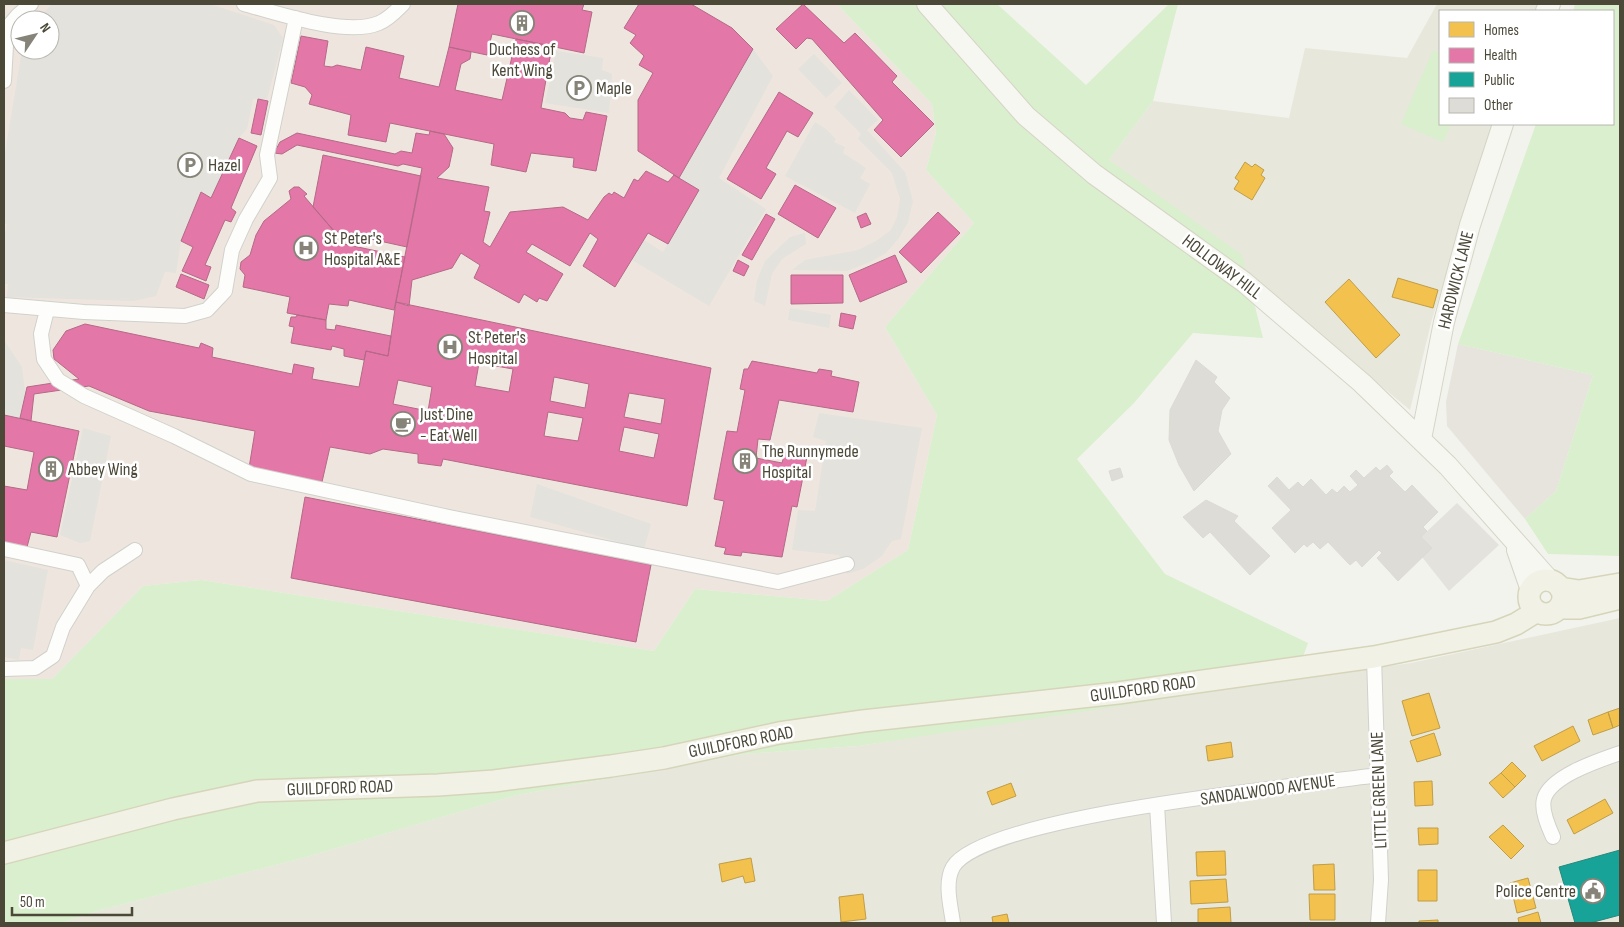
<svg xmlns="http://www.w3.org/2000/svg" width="1624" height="927" font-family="'Sofia Sans Condensed',sans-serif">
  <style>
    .residential { fill: #e7e7db }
    .industrial { fill: #e6e4dd }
    .medical { fill: #eee6de; fill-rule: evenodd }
    .green { fill: #d9efcd }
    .parking { fill: #e3e2dc }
    .homes { fill: #f2c14e; stroke: #c09d47 }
    .health { fill: #e377a8; stroke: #b56986; fill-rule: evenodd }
    .public { fill: #17a398; stroke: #27887b }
    .building { fill: #dddcd6; stroke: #dcdbd3 }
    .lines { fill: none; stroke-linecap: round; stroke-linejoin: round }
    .street-casing { stroke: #d1d1cb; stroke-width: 16 }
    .secondary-casing { stroke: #d5d4c6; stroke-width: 22 }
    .primary-casing { stroke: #d6d5ba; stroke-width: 24 }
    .street { stroke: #fdfdfc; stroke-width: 14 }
    .secondary { stroke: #f7f7f1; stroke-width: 20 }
    .primary { stroke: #f2f1e6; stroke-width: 21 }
    .labels { text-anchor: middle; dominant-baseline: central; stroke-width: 5; stroke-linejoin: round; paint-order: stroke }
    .poi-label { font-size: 18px; fill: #4b4838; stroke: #fff; text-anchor: start }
    .street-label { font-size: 18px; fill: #4b4838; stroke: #fff }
  </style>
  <rect width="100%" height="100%" fill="#f3f3ee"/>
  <path class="residential" d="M1437 4H1539L1536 11H1440V124H1495L1432 319 1410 410 1109 160 1153 101 1289 118 1305 48 1407 58Z
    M1620 618V923H61L100 910 299 859 517 795 744 754 858 746 1116 705 1411 663Z"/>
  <path class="industrial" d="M1458 344 1593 375 1556 491 1525 519 1447 426 1446 402Z"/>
  <path class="medical" d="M4 4H837L932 104 936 133 926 170 974 223 885 327 937 415 908 550 827 601 695 589 654 651 201 580 143 586 52 679H4ZM20 20H50V50H20Z"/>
  <path class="green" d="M837 4H997L1086 85 1169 4H1178L1153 101 1109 160 1242 255 1263 338 1193 333 1134 403 1077 459 1165 574 1308 643 1295 679 858 746 744 754 517 795 299 859 100 910 61 923H4V679H52L143 586 201 580 654 651 695 589 827 601 908 550 937 415 885 327 974 223 926 170 936 133 932 104Z
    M1575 4H1620V556L1548 554 1525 519 1556 491 1593 375 1458 344 1536 124H1613V11H1573Z
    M1433 50 1440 53V124H1451L1443 142 1401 124Z"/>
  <path class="parking" d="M52 4H210L274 25 283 38 267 99H253L247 129 239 138 211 198 201 192 181 241 176 273 165 272 156 296 134 301 7 297 8 284H4V239L7 224 4 223V159L22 50H50V20H36Z
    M753 49 773 76 719 178 766 209 709 306 632 260 644 240 663 252 699 190 679 178Z
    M556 51 603 58 602 70 612 74 609 113 545 103Z
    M814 54 842 83 826 98 798 69Z
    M849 90 878 120 867 130 905 172 913 201 908 222 899 238 886 253 870 262 847 271 792 270 805 260 858 250 876 241 891 230 897 217 900 199 892 173 858 139 861 134 834 107Z
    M815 122 826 129 836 139 834 142 845 147 843 153 866 168 860 178 870 184 855 213 785 176Z
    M805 233 806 244 782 259 772 274 765 306 754 301 757 280 765 261 790 237Z
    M790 308 831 315 829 328 788 320Z
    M4 340 22 367 25 391 20 418 4 415Z
    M819 413 922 428 901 539 892 541 882 556 863 569 847 574 839 555 792 550 798 510 815 511 826 441 813 437Z
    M83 428 111 436 90 541 80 543 60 535Z
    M537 484 651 524 644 549 530 517Z
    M1457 503 1499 545 1449 591 1422 557 1431 548 1421 537Z
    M4 560 48 570 33 650 21 648 19 660 4 657Z"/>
  <path class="homes" d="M1245 162 1252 167 1255 164 1264 170 1261 175 1265 178 1252 200 1234 189 1239 181 1235 178Z
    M1398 278 1438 290 1433 308 1392 297Z
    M1349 279 1400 335 1376 358 1325 302Z
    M1429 693 1440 728 1412 736 1402 701Z
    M1620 708V725L1613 728 1608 712Z
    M1608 712 1613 728 1593 735 1588 720Z
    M1573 726 1580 741 1542 761 1534 746Z
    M1434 733 1441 755 1417 762 1410 741Z
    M1231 742 1233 757 1208 761 1206 746Z
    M1512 762 1526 776 1515 787 1501 773Z
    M1501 773 1515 787 1503 798 1489 783Z
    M1432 781 1433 805 1415 806 1414 782Z
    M1011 783 1016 796 992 805 987 792Z
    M1605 799 1613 813 1574 834 1567 820Z
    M1503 825 1524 846 1511 859 1489 837Z
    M1418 828H1438V844L1419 845Z
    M1225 851 1226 875 1197 876 1196 852Z
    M751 858 755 881 745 883 743 876 722 882 719 864Z
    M1334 864 1335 890H1314L1313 865Z
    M1418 870H1437V901H1418Z
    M1528 878 1536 908 1517 913 1510 883Z
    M1226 879 1228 902 1191 904 1190 881Z
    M863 894 866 919 841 922 839 897Z
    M1309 894H1335V920H1310Z
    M1230 907 1231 923H1198V909Z
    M1538 912 1541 923H1519L1518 918Z
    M1007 914 1009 923H993L992 917Z
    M1438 920V923H1419V921Z"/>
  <path class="health" d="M458 4H584L582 10 592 12 584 53 492 34 487 55 449 47Z
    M639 4H691L732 28 753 49 679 178 638 151V100L653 73 639 65 644 56 630 43 636 35 624 28Z
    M803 4 844 43 855 33 897 76 892 82 934 124 901 157 874 130 883 120 812 39 807 38 796 49 776 29Z
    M301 36 328 41 324 66 332 67 337 65 361 70 366 47 404 56 399 78 439 87 449 47 471 52 470 59 461 64 455 90 502 100 516 39 552 46 541 108 565 113 570 118 583 120 586 112 607 116 596 171 573 167 574 158 531 153 526 172 491 165 494 144 390 123 386 142 348 135 351 115 309 104 312 95 305 87 291 83Z
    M779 92 813 113 798 137 787 131 766 168 776 174 761 199 727 179Z
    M258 99 268 101 261 135 251 133Z
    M430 131 444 134 453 148 449 167 437 178 489 187 484 211 490 212 483 242 490 247 510 212 563 207 588 220 604 197 609 193 612 195 614 192 624 198 634 179 638 181 646 171 668 182 674 175 699 190 668 244 648 233 615 287 583 266 598 239 590 233 570 266 532 244 526 252 563 274 547 301 539 298 537 302 524 294 519 303 474 278 480 265 461 253 452 268 412 280 409 306 396 302 422 168 403 164 398 166 297 145 282 154 274 153 280 142 297 133 395 154 401 151 412 153 416 133 429 135Z
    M239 138 257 146 231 208 236 212 231 222 225 220 205 265 211 267 206 281 182 271 193 247 181 241 201 192 211 198Z
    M323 155 421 176 407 247 334 231 313 207Z
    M795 185 836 208 818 238 778 214Z
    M294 187H299L307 194 304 196 334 231 325 240 405 257 394 310 349 300 348 306 329 304 326 320 287 313 290 297 243 287 245 275 240 269 241 262 250 255 256 235 264 221 291 199 289 191Z
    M938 212 960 233 921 273 899 252Z
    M866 213 871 224 861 228 857 217Z
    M766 214 775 219 752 260 742 255Z
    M895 255 907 282 860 302 849 275Z
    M738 260 749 266 744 276 733 271Z
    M181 274 209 285 204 299 176 287Z
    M791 275H843V303L791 304Z
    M396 302 711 368 687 506 443 459 441 466 418 463V454L383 449 370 454 330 447 322 482 249 468 255 431 149 411 89 386 34 394 31 421 20 418 27 387 79 379 54 359 53 350 66 331 85 324 199 348 201 343 213 348 212 357 292 374 294 364 314 368 312 379 359 387 366 351 388 356ZM479 363 513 369 509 392 475 386ZM554 377 589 384 585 408 550 401ZM398 380 432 387 428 411 393 404ZM629 393 665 399 661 424 624 417ZM548 412 583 418 578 441 544 436ZM624 427 659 434 654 458 619 451Z
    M841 313 856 316 853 329 839 326Z
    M297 315 326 320V329L335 330 336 325 391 336 388 356 366 351 364 360 344 356V349L332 346 331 350 291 343 294 327 289 326 291 317H296Z
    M752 361 817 373 819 369 832 371 831 376 859 382 853 412 779 400 770 440 758 439 756 458 782 463 785 452 807 457 797 507 792 506 782 557 742 552 741 556 724 554 726 548 715 546 724 501 714 499 727 431 737 432 745 390 740 389 744 369H748Z
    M4 415 79 431 57 537 31 532 27 547 4 543V486L27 490 34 452 4 446Z
    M305 497 651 565 636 642 291 578Z"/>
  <path class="public" d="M1620 850V915L1590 923H1575L1559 867Z"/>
  <path class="building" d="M1196 360 1217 377 1214 382 1230 398 1222 410 1218 431 1231 454 1194 491 1179 465 1169 440 1170 410Z
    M1387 465 1393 472 1389 476 1405 492 1412 485 1438 512 1423 527 1427 531 1421 537 1432 548 1398 581 1377 558 1382 553 1379 550 1362 567 1356 560 1350 565 1328 542 1320 549 1313 542 1307 547 1304 544 1295 553 1272 528 1291 510 1268 486 1277 477 1289 490 1298 482 1303 487 1311 479 1326 495 1332 489 1337 493 1344 486 1350 492 1358 485 1350 476 1356 470 1364 478 1376 467 1380 471Z
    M1120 468 1123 477 1112 481 1109 471Z
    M1206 500 1238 516 1234 521 1270 556 1250 575 1210 532 1203 538 1183 517Z"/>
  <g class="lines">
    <defs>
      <path id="street" d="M244 4C277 13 347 37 379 23 389 19 396 11 403 4
        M4 81 7 28 18 15 31 4
        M4 305 84 312 185 316 207 310 225 291 232 250 246 219 270 178 267 155 296 18
        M47 310 41 334 44 359 58 380 84 396 174 436 251 474 449 517 778 582 847 564
        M4 549 78 565 88 586
        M1374 657 1381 880 1378 923
        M4 669 35 668 53 656 63 627 88 586 103 571 135 550
        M1157 805 1164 923
        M1553 837C1548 826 1541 810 1544 799 1550 776 1600 760 1620 753
        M953 923C951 907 944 883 953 867 984 815 1309 785 1378 775"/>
      <path id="secondary" d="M927 4 1026 116 1094 174 1244 282 1362 383 1448 466 1550 581
        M1546 11 1550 4
        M1421 439 1444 322 1470 225 1503 124
        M1517 550 1531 590"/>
      <path id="primary" d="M1529 597a17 17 0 1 1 34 0a17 17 0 1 1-34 0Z
        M1560 588 1579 591 1620 584
        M1559 608H1579L1620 598
        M4 853 173 809 257 791 438 785 494 781 611 766 664 758 779 733 863 721 1118 693 1374 657 1496 632 1516 624 1537 611"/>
    </defs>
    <use href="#street" class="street-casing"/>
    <use href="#secondary" class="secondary-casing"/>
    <use href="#primary" class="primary-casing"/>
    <use href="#street" class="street"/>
    <use href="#secondary" class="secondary"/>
    <use href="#primary" class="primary"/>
  </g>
  <defs>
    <symbol id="building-ring" viewBox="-11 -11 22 22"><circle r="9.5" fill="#fff" stroke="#868478" stroke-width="1.5"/><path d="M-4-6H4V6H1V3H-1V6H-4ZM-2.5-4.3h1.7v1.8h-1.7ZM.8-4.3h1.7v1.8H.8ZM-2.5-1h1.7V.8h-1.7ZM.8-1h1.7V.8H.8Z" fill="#868478"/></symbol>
    <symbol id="parking-ring" viewBox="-11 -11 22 22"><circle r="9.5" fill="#fff" stroke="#868478" stroke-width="1.5"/><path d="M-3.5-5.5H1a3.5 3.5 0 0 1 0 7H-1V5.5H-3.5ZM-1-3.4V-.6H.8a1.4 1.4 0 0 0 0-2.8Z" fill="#868478"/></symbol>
    <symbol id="hospital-ring" viewBox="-11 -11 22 22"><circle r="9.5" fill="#fff" stroke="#868478" stroke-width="1.5"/><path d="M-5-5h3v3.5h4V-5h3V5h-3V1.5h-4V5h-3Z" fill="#868478"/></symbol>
    <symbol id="cafe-ring" viewBox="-11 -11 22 22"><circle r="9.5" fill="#fff" stroke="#868478" stroke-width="1.5"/><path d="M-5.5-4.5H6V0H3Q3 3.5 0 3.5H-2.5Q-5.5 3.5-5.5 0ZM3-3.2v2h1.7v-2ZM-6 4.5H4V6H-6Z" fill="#868478"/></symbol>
    <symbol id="civic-ring" viewBox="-11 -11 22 22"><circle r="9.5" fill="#fff" stroke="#868478" stroke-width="1.5"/><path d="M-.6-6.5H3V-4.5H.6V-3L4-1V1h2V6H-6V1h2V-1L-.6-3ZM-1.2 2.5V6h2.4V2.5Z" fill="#868478"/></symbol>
  </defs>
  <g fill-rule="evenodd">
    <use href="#building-ring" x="508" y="9" width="28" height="28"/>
    <use href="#parking-ring" x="565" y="74" width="28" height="28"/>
    <use href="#parking-ring" x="176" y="151" width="28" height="28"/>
    <use href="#hospital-ring" x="292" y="234" width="28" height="28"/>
    <use href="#hospital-ring" x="436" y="333" width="28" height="28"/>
    <use href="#cafe-ring" x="389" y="410" width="28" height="28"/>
    <use href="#building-ring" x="731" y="447" width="28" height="28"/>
    <use href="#building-ring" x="37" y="455" width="28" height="28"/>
    <use href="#civic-ring" x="1579" y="877" width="28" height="28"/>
  </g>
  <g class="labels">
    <g class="poi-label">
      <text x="522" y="49" text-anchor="middle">Duchess of<tspan x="522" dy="21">Kent Wing</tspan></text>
      <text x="596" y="88">Maple</text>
      <text x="208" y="165">Hazel</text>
      <text x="324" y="238">St Peter's<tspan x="324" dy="21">Hospital A&amp;E</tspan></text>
      <text x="468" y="337">St Peter's<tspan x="468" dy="21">Hospital</tspan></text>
      <text x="420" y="414">Just Dine<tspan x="420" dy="21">- Eat Well</tspan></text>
      <text x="762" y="451">The Runnymede<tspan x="762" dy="21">Hospital</tspan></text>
      <text x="68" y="469">Abbey Wing</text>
      <text x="1576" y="891" text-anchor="end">Police Centre</text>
    </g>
    <g class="street-label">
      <text transform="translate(1222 267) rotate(37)">HOLLOWAY HILL</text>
      <text transform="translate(1456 280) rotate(-76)">HARDWICK LANE</text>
      <text transform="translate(1143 689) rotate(-8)">GUILDFORD ROAD</text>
      <text transform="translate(741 742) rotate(-11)">GUILDFORD ROAD</text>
      <text transform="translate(340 788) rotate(-2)">GUILDFORD ROAD</text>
      <text transform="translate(1268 790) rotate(-8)">SANDALWOOD AVENUE</text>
      <text transform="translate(1379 790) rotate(-92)">LITTLE GREEN LANE</text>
    </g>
  </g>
  <rect width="1624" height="927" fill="none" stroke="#4b4838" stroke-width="10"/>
  <rect x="1439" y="10" width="175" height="115" fill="#ffffff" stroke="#b7b6af"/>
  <rect x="1449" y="22" width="25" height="15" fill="#f2c14e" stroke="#b7b6af"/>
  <text x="1484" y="35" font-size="15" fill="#4b4838">Homes</text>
  <rect x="1449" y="48" width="25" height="15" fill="#e377a8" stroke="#b7b6af"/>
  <text x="1484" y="60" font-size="15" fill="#4b4838">Health</text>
  <rect x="1449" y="72" width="25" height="15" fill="#17a398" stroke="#b7b6af"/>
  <text x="1484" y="85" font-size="15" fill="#4b4838">Public</text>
  <rect x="1449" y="98" width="25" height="15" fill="#dddcd6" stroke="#b7b6af"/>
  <text x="1484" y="110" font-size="15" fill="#4b4838">Other</text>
  <g transform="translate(35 35) rotate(55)"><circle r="24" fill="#ffffff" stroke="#b7b6af"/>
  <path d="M0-4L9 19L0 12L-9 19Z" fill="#868478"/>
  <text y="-8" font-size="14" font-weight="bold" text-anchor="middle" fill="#4b4838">N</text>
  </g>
  <path d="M12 907v8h120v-8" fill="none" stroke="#4b4838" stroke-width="2.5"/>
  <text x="20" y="907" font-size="15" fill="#4b4838" stroke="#ffffff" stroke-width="4" paint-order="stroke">50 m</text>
</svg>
